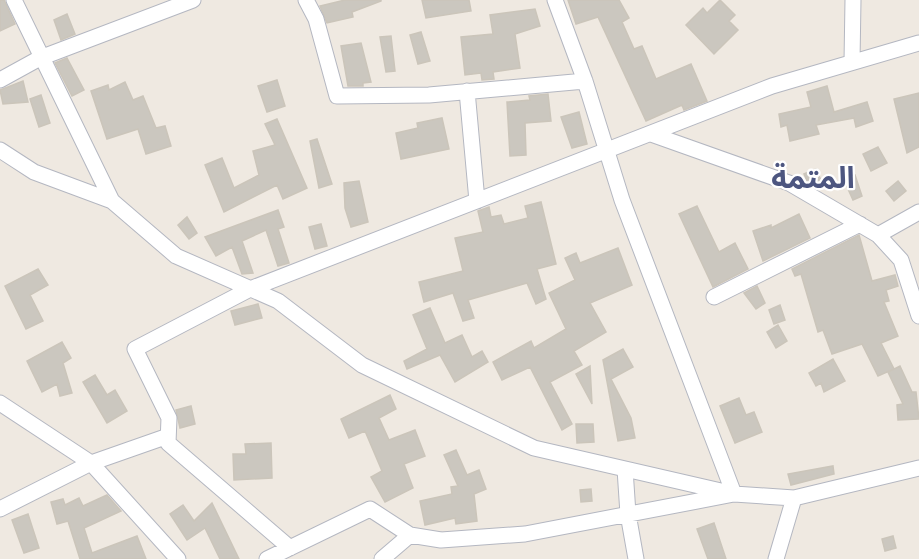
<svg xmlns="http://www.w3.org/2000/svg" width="919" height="559" font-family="Jost,'Noto Sans Arabic',sans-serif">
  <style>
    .building { fill: #cbc7bf; stroke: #cbc5ba; stroke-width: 1.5 }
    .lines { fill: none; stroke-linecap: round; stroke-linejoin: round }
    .street-casing { stroke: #b4b7c1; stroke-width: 17 }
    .street { stroke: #fff; stroke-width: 15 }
    .labels { text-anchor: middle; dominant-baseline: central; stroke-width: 4.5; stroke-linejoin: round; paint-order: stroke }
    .town-label { font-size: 30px; font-weight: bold; fill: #4d5680; stroke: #fff }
  </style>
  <rect width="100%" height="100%" fill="#efe9e1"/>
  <path class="building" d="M0 0H4L15 24 0 31Z
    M345 0H381V1L352 12 353 17 327 23 320 6Z
    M422 0H469L471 11 426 18Z
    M568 0H619L629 18 622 22 634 49 642 46 656 79 691 64 707 101 684 110 682 105 646 121 598 17 576 24Z
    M720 0 735 15 729 21 738 30 714 54 686 25 703 8 707 13Z
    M535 9 540 26 515 34 520 68 493 72 494 79 482 80 481 73 465 75 461 37 493 34 490 15Z
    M67 14 75 34 61 40 54 20Z
    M421 32 430 61 418 64 410 35Z
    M391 36 395 71 386 72 380 37Z
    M361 43 371 82 363 83V86H348L341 46Z
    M67 58 84 90 72 96 55 63Z
    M277 80 285 106 267 112 258 86Z
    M23 81 28 102 3 104 0 90Z
    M125 82 133 100 143 96 156 128 165 126 171 146 146 154 138 129 107 139 91 91 108 85 109 90Z
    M827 86 834 112 867 102 873 121 856 127 854 118 816 125 819 134 790 141 787 125 781 127 779 114 811 107 807 92Z
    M919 93V147L907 153 894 99Z
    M548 94 551 121 525 123 526 155 510 156 507 102 530 100 529 96Z
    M41 95 50 123 39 127 30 99Z
    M579 112 587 144 572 148 561 117Z
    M442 118 449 149 401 159 396 133 418 128 417 123Z
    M277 119 307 188 283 199 277 185 224 212 205 165 222 158 234 188 259 175 253 151 275 145 265 124Z
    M317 139 332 184 319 188 310 141Z
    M878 147 887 163 871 171 863 154Z
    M816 169 824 187 819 189 808 183 804 174Z
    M855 175 862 196 853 200 844 180Z
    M359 181 368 222 351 227 345 208 344 183Z
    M898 181 906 191 894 201 886 191Z
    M541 202 556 264 537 269 546 299 536 304 527 283 468 300 474 318 463 321 453 293 424 302 419 282 463 271 455 238 483 232 478 211 489 207 491 217 501 215 504 224 528 218 525 206Z
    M697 206 719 252 735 243 748 269 713 287 679 214Z
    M278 210 284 227 278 229 289 263 278 266 266 230 242 241 253 273 242 274 232 247 216 256 205 237Z
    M799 214 810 238 763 261 753 231 771 225V228Z
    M187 217 197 233 189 239 178 225Z
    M321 224 327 246 315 249 309 227Z
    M859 235 872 281 895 275 898 286 886 290 889 301 884 302 898 336 881 343 894 369 878 376 862 344 832 354 823 330 818 332 801 274 795 276 792 269Z
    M618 248 632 285 590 303 606 332 574 351 582 365 550 382 572 424 562 430 530 367 502 380 493 362 531 341 534 348 566 329 549 293 575 280 565 258 576 253 580 263Z
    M38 269 48 285 30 295 43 321 26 329 5 286Z
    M757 286 765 303 756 309 744 293Z
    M258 304 262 318 235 325 231 311Z
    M780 305 785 320 774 324 769 310Z
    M430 308 445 343 462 335 472 357 482 351 488 362 455 382 440 355 407 369 404 361 427 349 413 315Z
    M778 325 787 341 776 348 767 332Z
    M62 342 71 358 63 363 72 393 60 396 57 384 42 392 27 361Z
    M623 349 633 367 611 379 631 418 635 438 618 441 603 360Z
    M833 359 845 381 824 392 821 383 816 386 809 373Z
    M590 366 592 404 576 374Z
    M900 366 912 392H916L919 419 898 420 897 405 903 404 888 372Z
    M95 375 107 395 115 390 127 411 107 423 83 382Z
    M390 395 396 409 379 418 389 440 415 430 425 456 404 464 413 488 385 502 371 477 382 471 365 431 349 438 341 419Z
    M739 398 746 415 754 412 762 432 735 443 720 406Z
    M191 406 195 424 180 428 176 410Z
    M576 424H593L594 442 577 443Z
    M271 443 272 478 234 480 233 454H246L245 444Z
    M456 450 467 475 479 470 486 489 474 494 477 521 456 524 455 518 425 525 420 501 452 494 451 487 458 486 444 455Z
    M833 466 834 474 791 485 788 474Z
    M591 489 592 501 581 502 580 490Z
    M107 495 121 511 84 528 92 553 137 536 146 559H80L68 521 57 524 51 502 63 499 65 505 79 498 83 506Z
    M212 503 239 559H220L205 528 187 540 170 514 183 505 194 521Z
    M28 514 39 548 24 553 12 520Z
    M714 523 726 559H708L697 529Z
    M893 536 896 548 885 551 882 539Z"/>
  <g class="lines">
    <defs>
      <path id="street" d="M14 0 112 201 176 256 278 301 362 365 534 448 734 494 794 498 919 468
        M306 0 316 19 337 96 429 95 585 81
        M852 62 853 0
        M0 80 40 58 193 0
        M467 91 477 201
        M651 134 789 183 878 235 901 260 919 316
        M0 150 34 172 112 201
        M878 235 919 212
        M714 297 860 224
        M0 403 91 463 178 559
        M625 469 628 514 636 559
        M0 509 91 463 168 436
        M290 548 168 443 169 418 135 349 250 289 772 86 919 43
        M267 559 370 509 410 535 441 540 525 534 734 494 622 200 585 81 555 0
        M382 559 410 535
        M776 559 794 498"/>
    </defs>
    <use href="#street" class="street-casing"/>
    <use href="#street" class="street"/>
  </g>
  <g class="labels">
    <g class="town-label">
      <text x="813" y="177">المتمة</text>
    </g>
  </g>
</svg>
